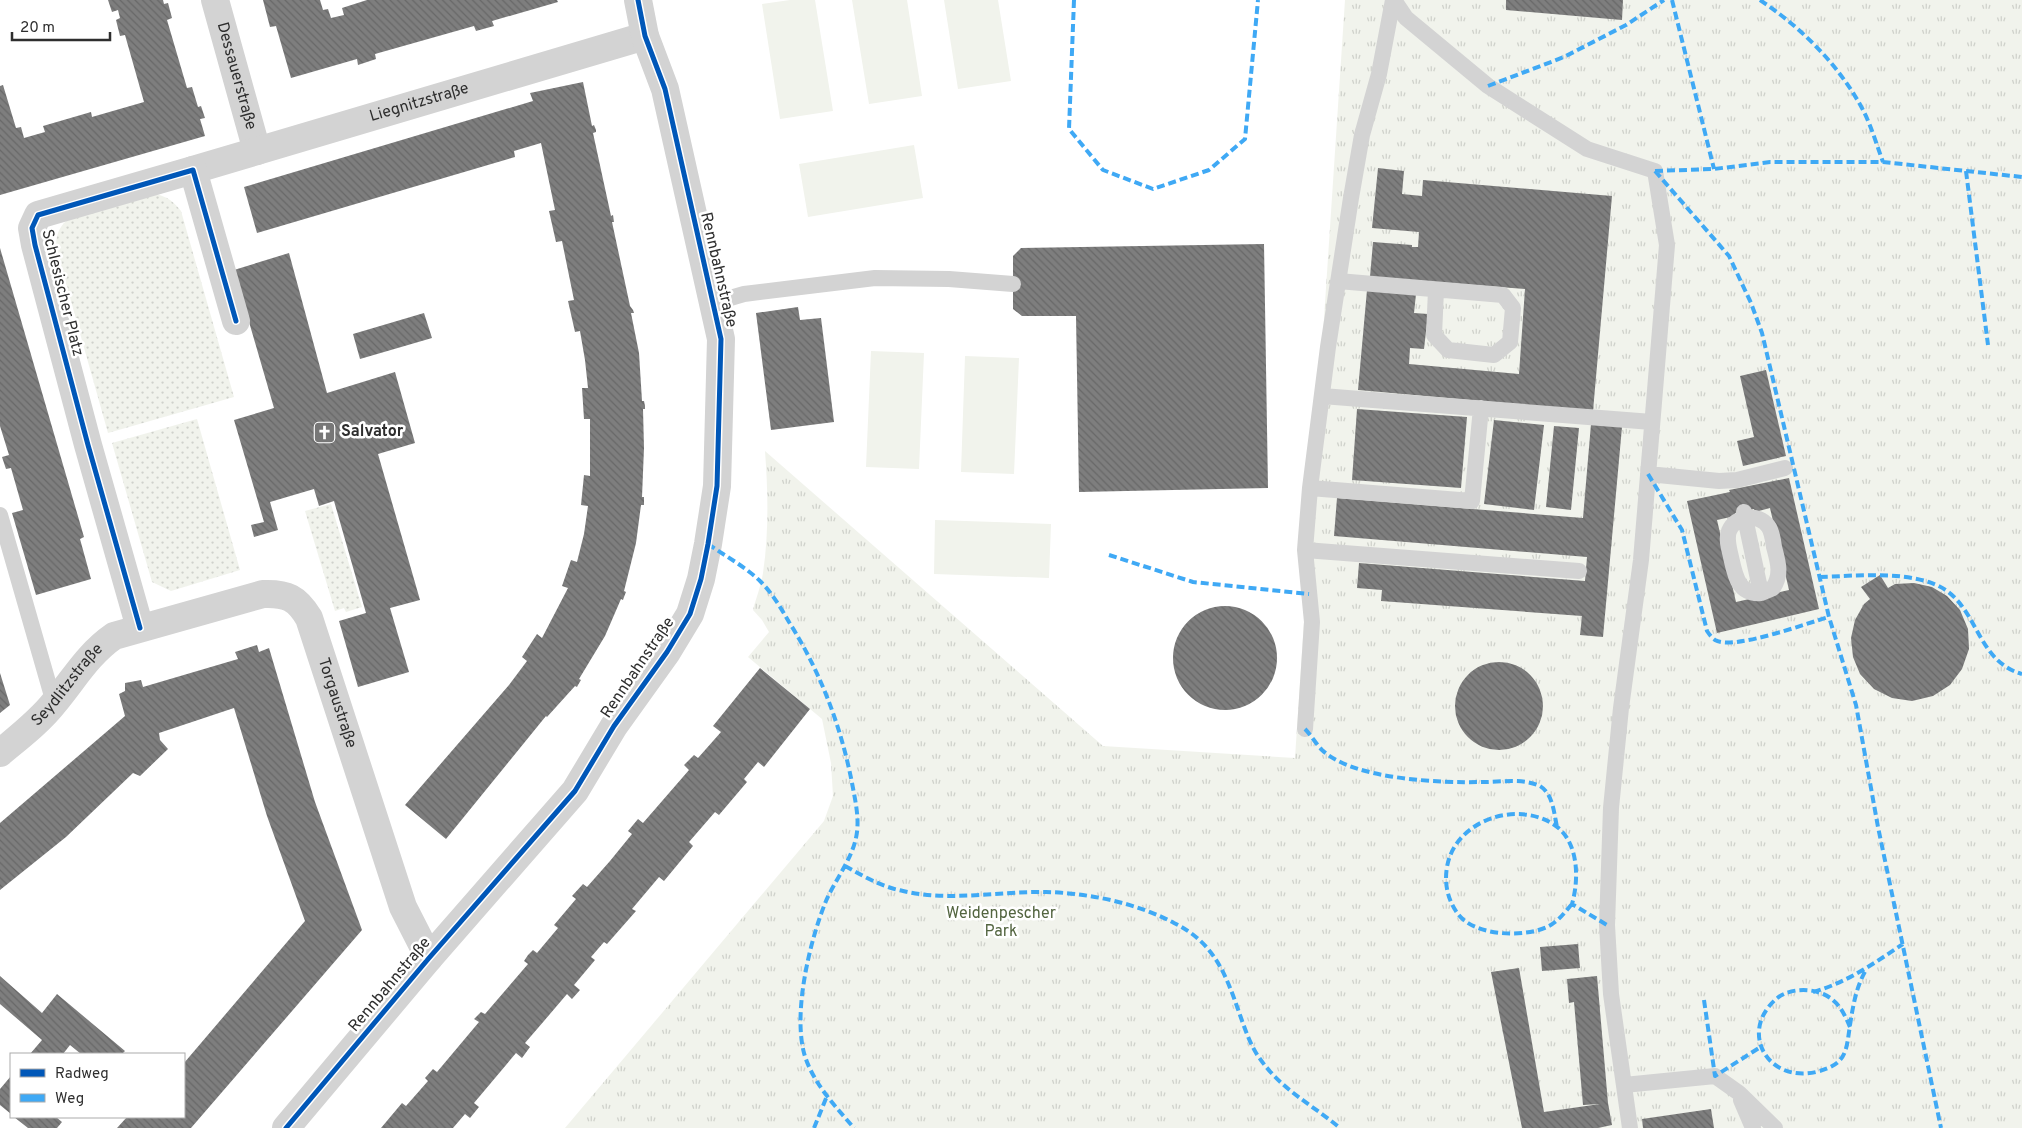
<svg xmlns="http://www.w3.org/2000/svg" width="2022" height="1128" font-family="Overpass,sans-serif">
  <style>
    .grass { fill: url(#grass-dots) }
    .park { fill: url(#park-tufts) }
    .pitch { fill: #f1f3ec }
    .building { fill: url(#building-back-hatch); fill-rule: evenodd }
    .lines { fill: none; stroke-linecap: round; stroke-linejoin: round }
    .lane { stroke: #d3d3d3; stroke-width: 16 }
    .street { stroke: #d3d3d3; stroke-width: 28 }
    .quiet { stroke: #3fa9f5; stroke-width: 4; stroke-dasharray: 8 4; stroke-linecap: butt }
    .cycleway-casing { stroke: #fff; stroke-width: 8 }
    .cycleway { stroke: #0057b8; stroke-width: 5 }
    .labels { text-anchor: middle; dominant-baseline: central; stroke-width: 5; stroke-linejoin: round; paint-order: stroke }
    .street-label { font-size: 16px; fill: #2e2e2e; stroke: #fff }
    .poi-label { font-size: 16px; font-weight: bold; fill: #2e2e2e; stroke: #fff; text-anchor: start }
    .park-label { font-size: 16px; fill: #536540; stroke: #fff }
  </style>
  <defs>
    <pattern id="grass-dots" width="8" height="8" patternUnits="userSpaceOnUse" patternTransform="scale(1.25)"><rect width="8" height="8" fill="#f1f3ec"/><path d="M2 2h.1M6 6h.1" fill="none" stroke="#cfd1cb" stroke-width="1.8" stroke-linecap="round"/></pattern>
    <pattern id="park-tufts" width="24" height="20" patternUnits="userSpaceOnUse" patternTransform="scale(1.25)"><rect width="24" height="20" fill="#f1f3ec"/><path d="M3 7l-1-3M5 7V3M7 7l1-3M15 17l-1-3M17 17v-4M19 17l1-3" fill="none" stroke="#cfd1cb"/></pattern>
    <pattern id="building-back-hatch" width="6" height="6" patternUnits="userSpaceOnUse" patternTransform="scale(1.25)"><rect width="6" height="6" fill="#7e7e7e"/><path d="M-1 5l2 2M0 0l6 6M5-1l2 2" fill="none" stroke="#686868"/></pattern>
  </defs>
  <rect width="100%" height="100%" fill="#fff"/>
  <path class="grass" d="M156 194C168 197 174 202 181 211L234 397 108 433 56 248C56 239 57 231 64 223 76 210 137 199 156 194Z
    M197 419 240 570 171 591 152 582 112 443Z
    M331 504 362 607 346 612 344 608 335 611 305 511Z"/>
  <path class="park" d="M1345 0H2022V1128H565L824 821 833 796 831 763 822 719 748 657 769 632 762 620 753 610C756 598 761 586 763 573 769 533 768 491 765 451L1103 746 1295 758Z"/>
  <path class="pitch" d="M790 0H815L833 111 780 119 762 4Z
    M852 0H907L922 96 869 104Z
    M944 0H998L1011 81 958 89Z
    M914 145 923 198 808 217 799 164Z
    M871 351 924 353 919 469 866 467Z
    M965 356 1019 358 1014 474 961 472Z
    M935 520 1051 524 1049 578 934 574Z"/>
  <path class="building" d="M108 0H163L164 4 168 3 172 18 167 20 187 88 192 87 198 107 201 106 205 118 200 119 205 136 0 195V86L3 85 16 128 21 127 24 138 45 132 43 126 91 112 92 117 144 102 125 35 120 36 116 20 120 18 118 10 112 12Z
    M263 0H320L323 10 328 9 331 18 344 15 342 8 367 0H557L558 2 492 21 494 26 476 31 474 26 375 54 376 59 358 65 357 59 291 78 276 26 270 27Z
    M1506 0H1623L1622 20 1506 10Z
    M583 82 592 126 594 125 596 130V132L593 133 611 216 613 215 614 222H612L630 306 633 310 634 313H631L639 353 642 401H644L645 406V409H643L644 448 642 497H644V505H641L636 543 624 591 626 592 624 597 623 600 621 599 605 636 579 679 581 680 578 685 577 687 575 686 547 717 546 716 446 839 405 805 509 685 527 661 522 657 537 634 542 638 568 588 562 586 571 560 577 562 584 534 588 506 581 505 584 475 590 476V419H584L582 388H588L585 360 580 331 575 332 568 301 574 300 562 241 556 242 549 211 555 210 541 143 514 151 515 157 257 233 244 187 533 101 530 93Z
    M1378 168 1404 171 1402 194 1422 196 1423 180 1612 196 1593 411 1358 390 1367 290 1416 294 1414 313 1428 314 1424 349 1410 348 1409 364 1519 374 1525 289 1370 277 1373 242 1412 245V247H1418L1419 232 1372 228Z
    M1264 244 1268 488 1079 492 1076 316H1022L1013 309V256L1021 248Z
    M0 248 84 537 80 539 91 579 36 595 12 513 23 510 11 468 6 469 2 457 9 455 0 426Z
    M289 253 327 393 395 372 415 443 378 454 420 600 390 608 409 672 358 687 339 621 366 613 334 501 319 506 314 489 270 502 278 530 254 537 251 525 264 522 234 420 274 408 234 270Z
    M798 307 800 320 821 318 834 422 771 430 756 313Z
    M424 313 432 338 360 359 353 334Z
    M1766 370 1786 456 1743 466 1737 441 1754 437 1740 376Z
    M1357 409 1467 417 1461 488 1352 480Z
    M1494 420 1544 425 1534 510 1484 504Z
    M1591 424 1622 427 1603 637 1580 635 1582 616 1381 601 1382 590 1357 588 1359 563 1585 581 1587 557 1334 536 1337 498 1583 518Z
    M1554 426 1579 428 1571 510 1546 507Z
    M1789 478 1819 609 1717 633 1687 501 1730 492 1729 490ZM1770 508 1789 590 1736 602 1717 520 1735 516V513L1754 509 1755 512Z
    M1880 575 1888 588 1895 584 1914 583 1932 587 1947 596 1960 610 1968 629 1969 649 1962 669 1950 685 1933 696 1912 701 1892 698 1874 689 1860 674 1853 657 1851 638 1855 620 1864 604 1870 599 1861 587Z
    M1173 658a52 52 0 1 1 104 0a52 52 0 1 1-104 0Z
    M257 645 259 652 269 648 315 802 362 930 191 1128H117L127 1117H184V1063L305 921 267 816 234 708 159 733 160 740 168 749 140 776 133 773 66 837 0 890V823L125 716 119 694 125 691V683L141 680 143 687 238 659 235 652Z
    M1455 706a44 44 0 1 1 88 0a44 44 0 1 1-88 0Z
    M760 668 810 709 764 767 758 762 744 779 747 782 719 815 715 812 689 842 693 846 664 881 659 877 632 909 636 911 607 944 604 942 591 957 595 960 574 985 580 990 572 999 567 994 544 1021 525 1043 530 1047 522 1058 516 1053 474 1103 479 1107 470 1118 465 1114 453 1128H381L402 1103 406 1106 428 1081 425 1078 433 1069 437 1072 479 1022 474 1019 481 1012 485 1014 528 964 524 961 528 955 533 950 537 953 558 928 554 925 576 899 572 896 583 884 587 887 610 861 632 834 628 831 638 819 643 823 689 770 684 765 694 755 698 758 721 732 713 726Z
    M0 673 10 705 0 713Z
    M1578 944 1580 968 1542 971 1540 947Z
    M1519 968 1544 1112 1600 1104 1583 1105 1574 1002 1569 1003 1567 979 1597 976 1608 1103 1612 1125 1598 1128H1522L1491 972Z
    M0 976 42 1013 57 994 125 1051 122 1054H81L70 1045 63 1054H30L42 1040 0 1004Z
    M11 1076V1114L0 1105V1089Z
    M1711 1109 1714 1128H1643L1642 1119Z
    M14 1117H56L62 1122 57 1128H28Z"/>
  <g class="lines">
    <path class="lane" d="M1394 0 1406 18 1488 86 1587 149 1655 171 1667 245 1641 560 1621 708 1611 808 1607 925 1611 994 1630 1128
      M1338 281 1503 295 1513 308 1510 342 1494 355 1448 350 1434 335 1436 290
      M713 303 744 294 875 278 949 279 1013 284
      M1322 396 1652 422
      M1648 474 1719 481 1737 480 1785 468
      M1310 488 1472 501 1481 408
      M1744 512 1745 518 1761 593 1773 588C1782 574 1778 562 1774 547 1773 540 1772 531 1768 526 1758 513 1736 515 1729 531 1726 539 1729 548 1731 557 1735 575 1738 595 1761 593
      M0 515 54 703
      M1305 550 1579 571
      M1305 729 1312 622 1305 550 1310 488 1328 347 1351 198 1362 135 1379 74 1393 0
      M1624 1085 1715 1076 1739 1093 1775 1128
      M1741 1100 1753 1128"/>
    <g class="street">
      <path id="s1" d="M215 0 257 151"/>
      <path id="s2" d="M193 170 645 36"/>
      <path d="M140 628 88 445 35 245 32 228 38 215 193 170 236 321"/>
      <path id="s3" d="M0 753C19 737 39 722 54 703 74 679 88 654 114 636L263 594C287 593 297 598 309 618L403 907 429 958"/>
      <path d="M286 1128 429 958 575 791 614 726 667 652 690 614 701 579 708 544 717 486 721 339 665 89 645 36 638 0"/>
    </g>
    <path class="quiet" d="M1074 0 1069 129 1103 170 1153 189 1209 170 1245 139 1258 0
      M1672 0 1714 169
      M1760 0C1802 28 1841 67 1864 112 1872 128 1877 146 1883 162
      M1488 86 1564 57 1626 25 1664 0
      M1655 171 1729 256 1751 303 1762 333 1829 617 1856 705 1878 827 1941 1128
      M1655 171 1714 169 1770 162H1883L2022 177
      M1966 171 1988 345
      M1648 474 1682 530 1707 631C1709 634 1712 638 1715 640 1733 651 1807 623 1829 617
      M708 544C725 556 746 567 761 582 772 593 781 608 789 622 820 671 841 726 852 783 855 799 859 816 857 832 854 857 836 878 826 901 810 940 793 1011 804 1053 812 1082 835 1106 854 1128
      M1109 555 1193 582 1309 594
      M1820 577C1856 576 1916 569 1947 591 1978 613 1979 662 2022 674
      M1305 729C1311 735 1316 744 1322 750 1354 780 1441 783 1483 782 1501 782 1523 778 1540 786 1553 794 1554 813 1557 827
      M845 866C863 876 882 887 903 891 950 902 999 891 1046 892 1088 893 1137 903 1174 923 1215 943 1226 975 1240 1015 1245 1029 1250 1044 1258 1056 1281 1090 1310 1103 1340 1128
      M1572 904C1564 913 1558 922 1547 927 1523 938 1474 936 1458 914 1448 901 1444 884 1447 867 1455 820 1518 799 1556 826 1579 843 1579 880 1572 904L1607 925
      M1813 992C1848 982 1873 964 1903 944
      M1704 1000 1715 1076 1762 1046
      M1850 1027C1846 1018 1842 1008 1834 1001 1819 987 1790 986 1775 1000 1739 1033 1768 1083 1816 1072 1847 1064 1846 1052 1850 1025 1853 1006 1856 987 1866 970
      M814 1128 827 1096"/>
    <defs>
      <path id="cycleway" d="M140 628 88 445 35 245 32 228 38 215 193 170 236 321
        M286 1128 429 958 575 791 614 726 667 652 690 614 701 579 708 544 717 486 721 339 665 89 645 36 638 0"/>
    </defs>
    <use href="#cycleway" class="cycleway-casing"/>
    <use href="#cycleway" class="cycleway"/>
  </g>
  <defs>
    <symbol id="church-square" viewBox="-11 -11 22 22"><rect x="-9" y="-9" width="18" height="18" rx="4" fill="#777" stroke="#fff"/><path d="M-1.2-6h2.4v3.5h3.3v2.4h-3.3V6h-2.4V-.1h-3.3v-2.4h3.3Z" fill="#fff"/></symbol>
  </defs>
  <g fill-rule="evenodd">
    <use href="#church-square" x="312" y="420" width="25" height="25"/>
  </g>
  <g class="labels">
    <g class="street-label">
      <text stroke="none"><textPath href="#s1" startOffset="79">Dessauerstraße</textPath></text>
      <text stroke="none"><textPath href="#s2" startOffset="236">Liegnitzstraße</textPath></text>
      <text transform="translate(718 270) rotate(77)">Rennbahnstraße</text>
      <text transform="translate(62 293) rotate(76)">Schlesischer Platz</text>
      <text transform="translate(638 668) rotate(-56)">Rennbahnstraße</text>
      <text stroke="none"><textPath href="#s3" startOffset="96">Seydlitzstraße</textPath></text>
      <text stroke="none"><textPath href="#s3" startOffset="464">Torgaustraße</textPath></text>
      <text transform="translate(390 985) rotate(-50)">Rennbahnstraße</text>
    </g>
    <g class="poi-label">
      <text x="341" y="432">Salvator</text>
    </g>
    <g class="park-label">
      <text x="1001" y="914">Weidenpescher<tspan x="1001" dy="18">Park</tspan></text>
    </g>
  </g>
  <rect x="10" y="1053" width="175" height="65" fill="#ffffff" stroke="#ababab"/>
  <rect x="20" y="1069" width="25" height="8" fill="#0057b8" stroke="#ababab"/>
  <text x="55" y="1078" font-size="15" fill="#2e2e2e">Radweg</text>
  <rect x="20" y="1094" width="25" height="8" fill="#3fa9f5" stroke="#ababab"/>
  <text x="55" y="1103" font-size="15" fill="#2e2e2e">Weg</text>
  <path d="M12 32v8h98v-8" fill="none" stroke="#2e2e2e" stroke-width="2.5"/>
  <text x="20" y="32" font-size="15" fill="#2e2e2e" stroke="#ffffff" stroke-width="4" paint-order="stroke">20 m</text>
</svg>
